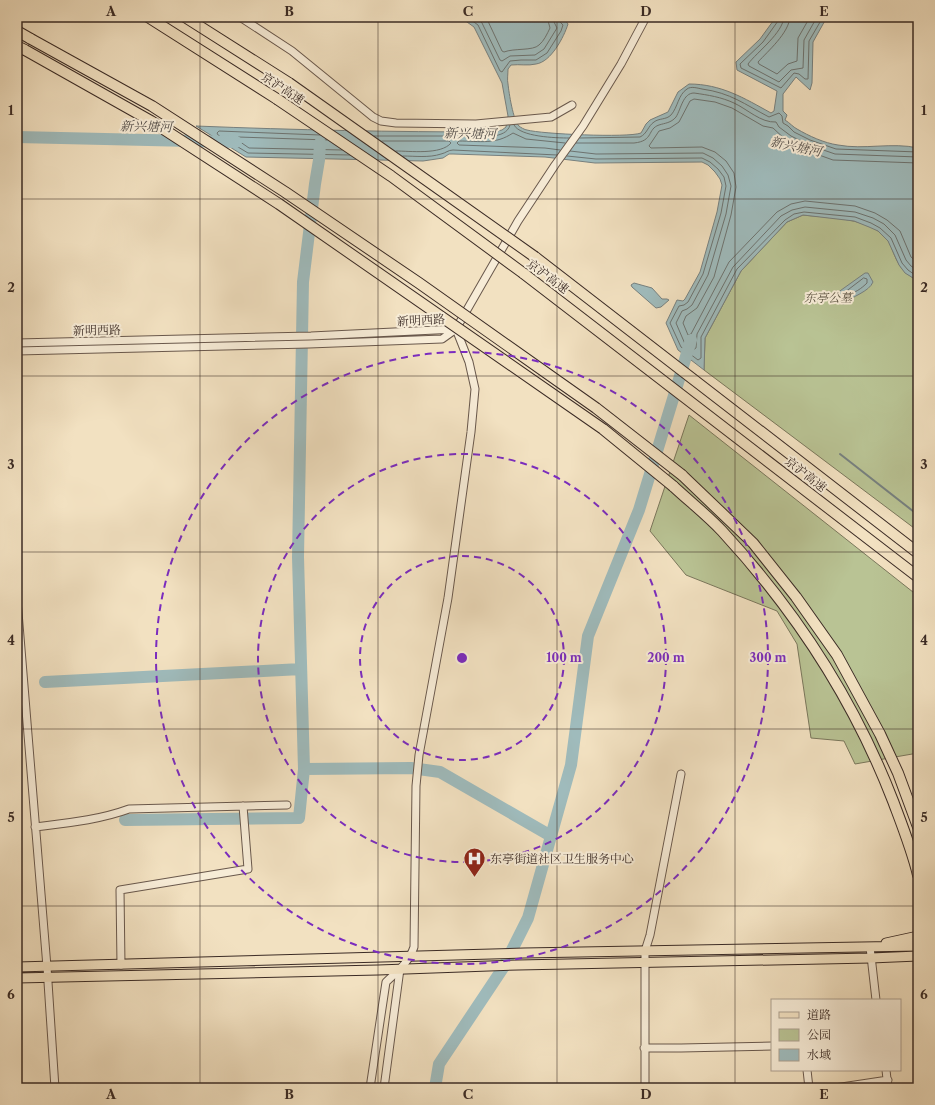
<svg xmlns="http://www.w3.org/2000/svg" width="935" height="1105" font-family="'Libre Caslon Text','Noto Serif SC',serif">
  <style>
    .green { fill: #b9c394; stroke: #7a775c }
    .water { fill: #9fbbbc; stroke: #778180 }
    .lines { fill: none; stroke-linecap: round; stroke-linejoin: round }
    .shore { stroke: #6d7370; stroke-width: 1 }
    .stream { stroke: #778180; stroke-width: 2 }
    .river { stroke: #9fbbbc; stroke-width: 12 }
    .minor-casing { stroke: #69584c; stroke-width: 9 }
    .major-casing { stroke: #3b2b25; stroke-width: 11 }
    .highway-casing { stroke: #3b2b25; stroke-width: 12 }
    .minor { stroke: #f7ecd7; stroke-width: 7 }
    .major { stroke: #f2e1c1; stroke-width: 9 }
    .highway { stroke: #f2e1c1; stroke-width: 10 }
    .highway-bridge-casing { stroke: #3b2b25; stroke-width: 12; stroke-linecap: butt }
    .highway-bridge { stroke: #f2e1c1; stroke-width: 10 }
    .grid { fill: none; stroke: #3b2b25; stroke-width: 1; stroke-opacity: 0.55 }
    .ring { fill: none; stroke: #7b2cbf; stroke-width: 2; stroke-dasharray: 7 5 }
    .labels { text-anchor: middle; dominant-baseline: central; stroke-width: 4; stroke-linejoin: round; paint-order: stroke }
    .street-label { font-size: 12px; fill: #3b2b25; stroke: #f7ecd7 }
    .park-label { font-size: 12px; font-style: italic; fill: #5a5141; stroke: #f7ecd7 }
    .poi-label { font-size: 12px; fill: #3b2b25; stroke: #f7ecd7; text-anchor: start }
    .water-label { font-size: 13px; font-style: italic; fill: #544f4b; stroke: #f7ecd7 }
    .centre { fill: #7b2cbf; stroke: #f7ecd7; stroke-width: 2 }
    .ring-label { font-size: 12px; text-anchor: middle; font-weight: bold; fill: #7b2cbf; stroke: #f7ecd7; stroke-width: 4; stroke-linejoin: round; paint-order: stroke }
    .neatline { fill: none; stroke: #3b2b25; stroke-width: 1.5 }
    .grid-label { font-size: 13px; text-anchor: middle; font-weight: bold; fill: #3b2b25 }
  </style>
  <rect width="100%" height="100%" fill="#f2e1c1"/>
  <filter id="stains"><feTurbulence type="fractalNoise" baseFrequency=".005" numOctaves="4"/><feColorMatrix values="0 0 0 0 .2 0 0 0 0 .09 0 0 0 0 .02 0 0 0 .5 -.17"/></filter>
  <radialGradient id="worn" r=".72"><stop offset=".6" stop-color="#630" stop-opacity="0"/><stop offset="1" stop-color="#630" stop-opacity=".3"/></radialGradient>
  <path class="green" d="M803 215C829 218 870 217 888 240 891 244 892 250 894 254 900 269 905 273 918 281V531L704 370 705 338 741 271 787 222Z
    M689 415 918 596V753L855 764 844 741 811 738 797 644 777 611 686 575 650 531Z"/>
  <path class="water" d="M460 17H546L565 20 568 24C564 37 551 62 536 64 528 66 520 64 511 65L508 69C508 74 507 80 508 84 509 93 513 120 519 126 520 127 525 130 527 130 541 134 628 138 641 133L646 124 650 120 668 112 678 92 689 84C721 84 744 98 771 113L774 111 777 91 737 70 736 62 760 39 776 17H827L813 42 812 83 810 90 796 77 783 94V111L787 115 785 120C790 123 793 127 797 129 809 136 824 143 838 145 864 150 892 142 918 148V281L905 273 899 265 888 241 878 231 869 227 854 221 803 215 787 222 741 271 705 338 704 370 678 350 666 323 677 300 683 301 685 299 700 272 717 212 722 185 720 179 715 172 708 165 702 162 595 163 545 157 453 154H449L443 158 423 161 246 157 196 126C295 130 394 132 493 132L502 130 506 127 508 116 502 83 474 27Z
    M865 273H868L873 282C869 292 852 296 844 304L839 303 836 297 837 293Z
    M634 283 652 288 662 299H667L669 300 661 307 656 308 632 287 631 285Z"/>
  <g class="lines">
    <path class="shore" d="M467 17 478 25 500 71 502 72 510 61 521 60H536L547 53 561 31 563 25 559 21 558 17
      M476 17 482 23 500 60 502 61 510 56 535 55 544 49 557 28 554 22 553 17
      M486 17 502 51 504 52C514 48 533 51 539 45 544 41 547 34 550 28L547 17
      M779 17 778 21 763 42 740 64 741 68 781 88 794 73 799 74 805 79H808L809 41 823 17
      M784 17C783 33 757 52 748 64L749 66 779 82 791 70 803 68 804 40 817 17
      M790 17C789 33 768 51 758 62L759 64 777 74 788 64 797 61 798 38 810 17
      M514 125C520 137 556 138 569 138
      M320 135 219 131 217 133 218 135 248 153 350 155
      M374 136H493C500 135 508 133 510 125
      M580 138 640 137C647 134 648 126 654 122 659 118 666 120 671 115 678 107 678 95 687 89 691 86 697 88 702 89 731 93 744 104 769 117L779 113 782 116 783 123 788 126 794 132 810 140 836 149 918 152
      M327 140 238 137 236 139 249 148 342 150
      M382 141H449L451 143C441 155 410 151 396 151
      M576 143H634C654 141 647 129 659 125 665 123 671 123 676 117 681 109 683 93 694 93 708 95 721 97 734 103 747 109 761 123 776 122L779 127 791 136 809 145 835 154 918 157
      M560 150 545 148 459 145 457 143 459 141C480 141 495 145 513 133L526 139 565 143
      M570 151 596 154 703 153 713 158 722 166 728 175 731 186 726 214 708 275 692 305 687 309 682 311 676 323 685 344 693 350 696 348 697 334 733 267 781 216 792 210 805 207 855 212 873 218 884 224 895 235 906 260 911 266 918 271
      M403 156C415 156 429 158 441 154 446 153 448 150 453 150L557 155
      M567 156 596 159 702 158 710 162 718 169 724 177 726 186 721 213 703 274 688 302 684 305 679 306 670 323 681 347 698 360 701 358V337L737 269 785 220 794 214 804 212 855 217 871 223 880 228 891 238 902 263 908 270 918 277
      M918 163 833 160 805 150 787 141 773 128 763 126 732 108 715 102 694 99 690 101 679 122 670 128 659 131 649 146 651 148 702 147 715 152 726 161 734 173 736 187 731 215 714 277 697 308 686 316 683 323 688 335 691 334 729 262 777 212 791 204 805 201 855 206 875 213 887 220 900 231 911 257 918 263
      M864 278 867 279V283C862 288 854 294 847 294V291Z"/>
    <path class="stream" d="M840 454 918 515"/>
    <path class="river" d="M17 137 236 142
      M320 143 319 160 315 184 303 282 298 557 304 769 411 768 440 772 551 836
      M45 682 301 669
      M125 820 299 818 304 769
      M435 1088 439 1064 503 968 528 918 571 765 588 636 639 510 691 340"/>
    <defs>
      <path id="minor" d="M240 17 292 51 373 117 381 121 396 123 476 124 551 117 572 105
        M17 343 311 336 456 329
        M17 351 309 344 442 339 456 329 518 221 555 165 583 126 621 64 646 17
        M17 600 47 967 55 1088
        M35 827C67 823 99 820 129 809L287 805
        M870 947 876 1000
        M121 965 120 890 248 869 243 806
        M644 1048H681L772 1046
        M807 1070 809 1088
        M886 1070 888 1088
        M370 1088 386 982C398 971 409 962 414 947L416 786 419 755 448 598 471 432 475 389 469 362 456 329
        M384 1088 400 969
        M645 1088V951L650 935 681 774
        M835 1088 888 1080"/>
      <path id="major" d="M886 943 918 936
        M17 967 524 953 918 946
        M17 978 378 970 518 965 871 958 918 956"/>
      <path id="highway" d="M148 17 277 99
        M185 17 289 83
        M17 31 31 39
        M17 46 25 50
        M535 257 918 553
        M523 273 918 577
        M682 475 753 543 796 597 837 655 880 734 898 773 918 827
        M673 486C689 501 707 515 722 531 795 610 854 700 893 801 902 825 912 850 918 875"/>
    </defs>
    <use href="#minor" class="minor-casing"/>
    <use href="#major" class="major-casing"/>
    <use href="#highway" class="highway-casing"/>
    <use href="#minor" class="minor"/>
    <use href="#major" class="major"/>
    <use href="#highway" class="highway"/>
    <defs>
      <path id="highway-bridge" d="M31 39 152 106 285 192 419 283 596 408 682 475
        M25 50 151 121 279 204 603 429 673 486
        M289 83 535 257
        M277 99 391 176 523 273"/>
    </defs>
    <use href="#highway-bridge" class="highway-bridge-casing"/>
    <use href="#highway-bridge" class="highway-bridge"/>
  </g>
  <path class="grid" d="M200 17V1088M378 17V1088M557 17V1088M735 17V1088M17 199H918M17 376H918M17 552H918M17 729H918M17 906H918"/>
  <g class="ring">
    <circle cx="462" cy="658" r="102"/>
    <circle cx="462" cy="658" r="204"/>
    <circle cx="462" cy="658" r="306"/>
  </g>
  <defs>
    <symbol id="hospital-pin" viewBox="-11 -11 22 30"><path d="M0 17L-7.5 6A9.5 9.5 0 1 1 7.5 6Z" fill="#8f2418" stroke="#f7ecd7"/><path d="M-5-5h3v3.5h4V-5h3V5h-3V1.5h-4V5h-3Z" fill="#fff"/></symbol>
  </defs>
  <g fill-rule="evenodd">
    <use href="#hospital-pin" x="462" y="846" width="25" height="34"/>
  </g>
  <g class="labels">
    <g class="street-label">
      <text transform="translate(283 88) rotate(33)">京沪高速</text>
      <text transform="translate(548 276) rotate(37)">京沪高速</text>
      <text transform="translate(421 320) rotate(-3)">新明西路</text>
      <text transform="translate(97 330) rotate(-1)">新明西路</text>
      <text transform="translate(806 474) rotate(38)">京沪高速</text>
    </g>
    <g class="park-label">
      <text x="828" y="297">东亭公墓</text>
    </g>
    <g class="poi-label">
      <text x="490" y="858">东亭街道社区卫生服务中心</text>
    </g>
    <g class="water-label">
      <text transform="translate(146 126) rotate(1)">新兴塘河</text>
      <text transform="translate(470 133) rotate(1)">新兴塘河</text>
      <text transform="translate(796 146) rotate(12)">新兴塘河</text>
    </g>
  </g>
  <circle cx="462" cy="658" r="6" class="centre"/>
  <g class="ring-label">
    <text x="564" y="662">100 m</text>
    <text x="666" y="662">200 m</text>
    <text x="768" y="662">300 m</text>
  </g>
  <rect width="935" height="1105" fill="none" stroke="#f2e1c1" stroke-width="44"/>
  <rect x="771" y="999" width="130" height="72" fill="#f7ecd7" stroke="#ac9f90"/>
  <rect x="779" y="1012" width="20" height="6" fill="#f2e1c1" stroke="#ac9f90"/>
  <text x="807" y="1019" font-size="12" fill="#3b2b25">道路</text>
  <rect x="779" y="1029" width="20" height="12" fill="#b9c394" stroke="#ac9f90"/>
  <text x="807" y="1039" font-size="12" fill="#3b2b25">公园</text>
  <rect x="779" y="1049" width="20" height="12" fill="#9fbbbc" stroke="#ac9f90"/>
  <text x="807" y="1059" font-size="12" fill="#3b2b25">水域</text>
  <rect x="22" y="22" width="891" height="1061" class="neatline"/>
  <g class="grid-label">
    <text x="111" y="16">A</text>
    <text x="289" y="16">B</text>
    <text x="468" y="16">C</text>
    <text x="646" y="16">D</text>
    <text x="824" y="16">E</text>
    <text x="11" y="115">1</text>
    <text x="924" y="115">1</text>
    <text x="11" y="292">2</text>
    <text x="924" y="292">2</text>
    <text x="11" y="469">3</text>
    <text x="924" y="469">3</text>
    <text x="11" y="645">4</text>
    <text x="924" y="645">4</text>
    <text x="11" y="822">5</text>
    <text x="924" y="822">5</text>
    <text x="11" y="999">6</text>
    <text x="924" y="999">6</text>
    <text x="111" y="1099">A</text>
    <text x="289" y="1099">B</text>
    <text x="468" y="1099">C</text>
    <text x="646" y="1099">D</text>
    <text x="824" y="1099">E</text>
  </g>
  <rect width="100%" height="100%" filter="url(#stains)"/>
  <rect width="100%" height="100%" fill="url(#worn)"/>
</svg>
